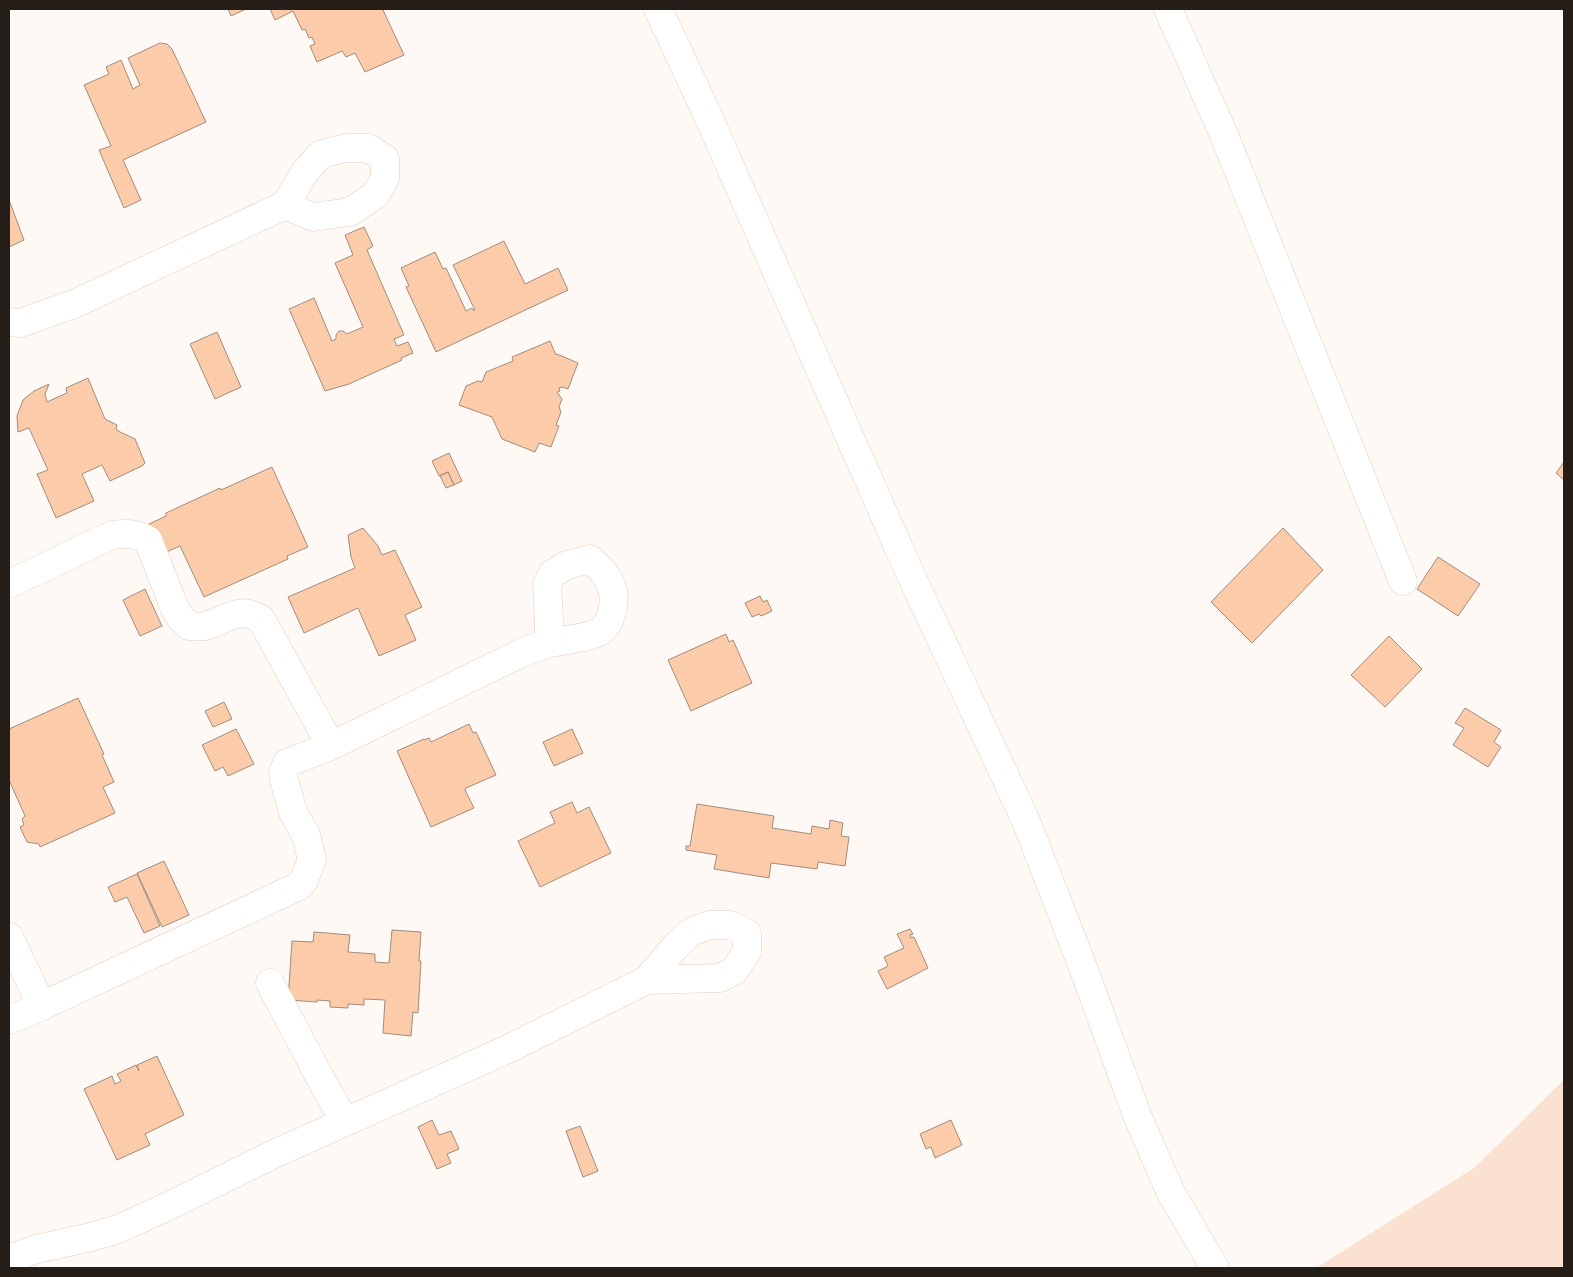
<svg xmlns="http://www.w3.org/2000/svg" width="1573" height="1277" font-family="'Libre Baskerville',serif">
  <style>
    .green { fill: #fae1d0 }
    .building { fill: #fbcbaa; stroke: #a28c7c }
    .lines { fill: none; stroke-linecap: round; stroke-linejoin: round }
    .minor-casing { stroke: #e5cdbd; stroke-width: 29 }
    .minor { stroke: #fff; stroke-width: 28 }
  </style>
  <rect width="100%" height="100%" fill="#fef9f5"/>
  <path class="green" d="M1564 1080V1268H1316L1474 1168Z"/>
  <path class="building" d="M228 9H246L231 16Z
    M270 9H386L383 10 404 55 365 72 355 53 346 57 342 51 317 62 310 46 315 44 312 37 309 38 305 29 302 30 293 11 275 20Z
    M160 43 167 44 172 49 206 122 123 160 141 200 124 208 99 150 111 146 84 85 109 74 106 67 121 60 133 89 140 85 128 58Z
    M9 200 24 240 9 247Z
    M364 227 373 246 367 250 404 335 394 339 397 346 408 342 413 353 401 358 402 360 349 384 325 391 289 309 314 298 332 341 336 339V335L339 331H343L347 334 363 327 335 263 353 255 345 235Z
    M504 241 525 284 558 268 568 290 436 352 406 287 409 286 401 268 435 252 443 269 446 268 466 311 472 308 474 311 475 310 453 265Z
    M217 332 241 387 215 399 190 344Z
    M550 341 556 355 557 354 578 363 568 389 563 387 559 388 560 391 557 392 562 399 559 407 561 412 556 425 559 426 551 447 539 443 535 452 502 439 492 417 459 405 466 386 478 381 482 382 486 372 513 361 512 357Z
    M88 378 105 419 117 425 116 428 118 431 135 439 145 463 142 466 110 481 102 465 82 474 94 501 56 518 37 474 48 470 29 428 18 432 17 416 23 400 34 391 49 384 45 394 47 402 67 393 66 388Z
    M449 453 462 481 454 485 448 472 439 476 432 461Z
    M1564 462V480L1556 473Z
    M272 467 308 547 287 556 288 559 204 597 180 546 164 553 149 524 166 516V513L220 488 221 490Z
    M448 472 454 485 446 488 440 476Z
    M363 528 378 546 382 555 395 550 422 607 405 615 416 640 379 656 358 608 304 633 288 597 355 568 351 557 348 535Z
    M1283 528 1323 570 1252 643 1211 602Z
    M1438 557 1480 584 1458 616 1417 589Z
    M145 589 162 626 140 636 123 600Z
    M760 596 763 602 767 600 772 611 761 616 759 614 752 617 745 603Z
    M726 634 729 642 733 640 752 683 691 711 668 660Z
    M1389 636 1422 669 1385 707 1351 675Z
    M78 698 104 754 102 755 114 782 103 787 115 813 40 847 39 844 27 842 20 827 24 825 22 819 25 816 9 780V729Z
    M224 702 232 719 213 727 205 711Z
    M1465 708 1501 730 1494 742 1501 747 1488 767 1453 745 1464 728 1455 723Z
    M469 724 473 733 476 732 496 775 466 788 465 790 474 808 431 827 397 751 424 739V740L429 738 431 742Z
    M236 729 254 764 228 776 223 767 215 771 202 745Z
    M572 729 583 753 554 766 543 742Z
    M572 802 577 813 589 807 611 853 540 887 518 841 555 823 550 812Z
    M697 804 774 816 772 828 811 834 812 826 829 829 830 820 843 823 841 836 849 837 845 866 818 862 817 869 771 863 769 878 714 869 717 855 686 850V846H690Z
    M164 861 189 915 162 927 137 873Z
    M137 874 160 926 144 933 127 897 115 902 108 887Z
    M910 929 913 934 910 935 911 938 914 937 928 968 887 989 878 971 888 966 884 957 904 948 897 934Z
    M392 930 421 932 419 961H421L418 1013 413 1012 411 1036 383 1033 385 1000 364 999V1005L348 1004V1008L330 1007V1001L317 1000V1002L288 1000 292 941 313 942 314 932 350 935 348 952 375 954V962L389 963Z
    M157 1056 184 1115 145 1134 150 1145 117 1160 84 1089 112 1076 115 1084 121 1081 117 1074 136 1065 139 1071 137 1065Z
    M432 1120 439 1135 451 1131 459 1149 447 1154 451 1163 437 1169 418 1127Z
    M951 1120 962 1145 935 1158 931 1147 926 1149 920 1134Z
    M580 1126 598 1171 583 1177 566 1131Z"/>
  <g class="lines">
    <defs>
      <path id="minor" d="M658 9 704 107 909 571 1026 821 1084 970 1137 1115 1170 1191 1215 1268
        M1168 9 1224 135 1403 581
        M9 322 20 323 74 304 285 205 305 172 321 154 346 148H369L385 159V179L375 195 350 212 313 217 285 205
        M9 584 112 535C126 533 135 533 148 540L175 609 180 617 189 626C194 626 200 627 205 626 228 620 238 605 261 619L331 746
        M9 937 42 1006
        M270 983 325 1087 345 1122
        M9 1020 42 1006 299 886 304 880 312 860 306 835 293 812 284 780 283 773 287 763 331 746 521 653 548 643 549 621 547 585 552 574 567 565 590 559C608 574 618 589 612 612 610 620 605 630 597 633 585 638 562 641 548 643
        M9 1259 37 1249 91 1237 118 1229 173 1204 276 1153 508 1049 647 980 675 947 691 932 709 925H730L747 933V952L734 971 720 978 647 980"/>
    </defs>
    <use href="#minor" class="minor-casing"/>
    <use href="#minor" class="minor"/>
  </g>
  <rect width="1573" height="1277" fill="none" stroke="#251d17" stroke-width="20"/>
</svg>
